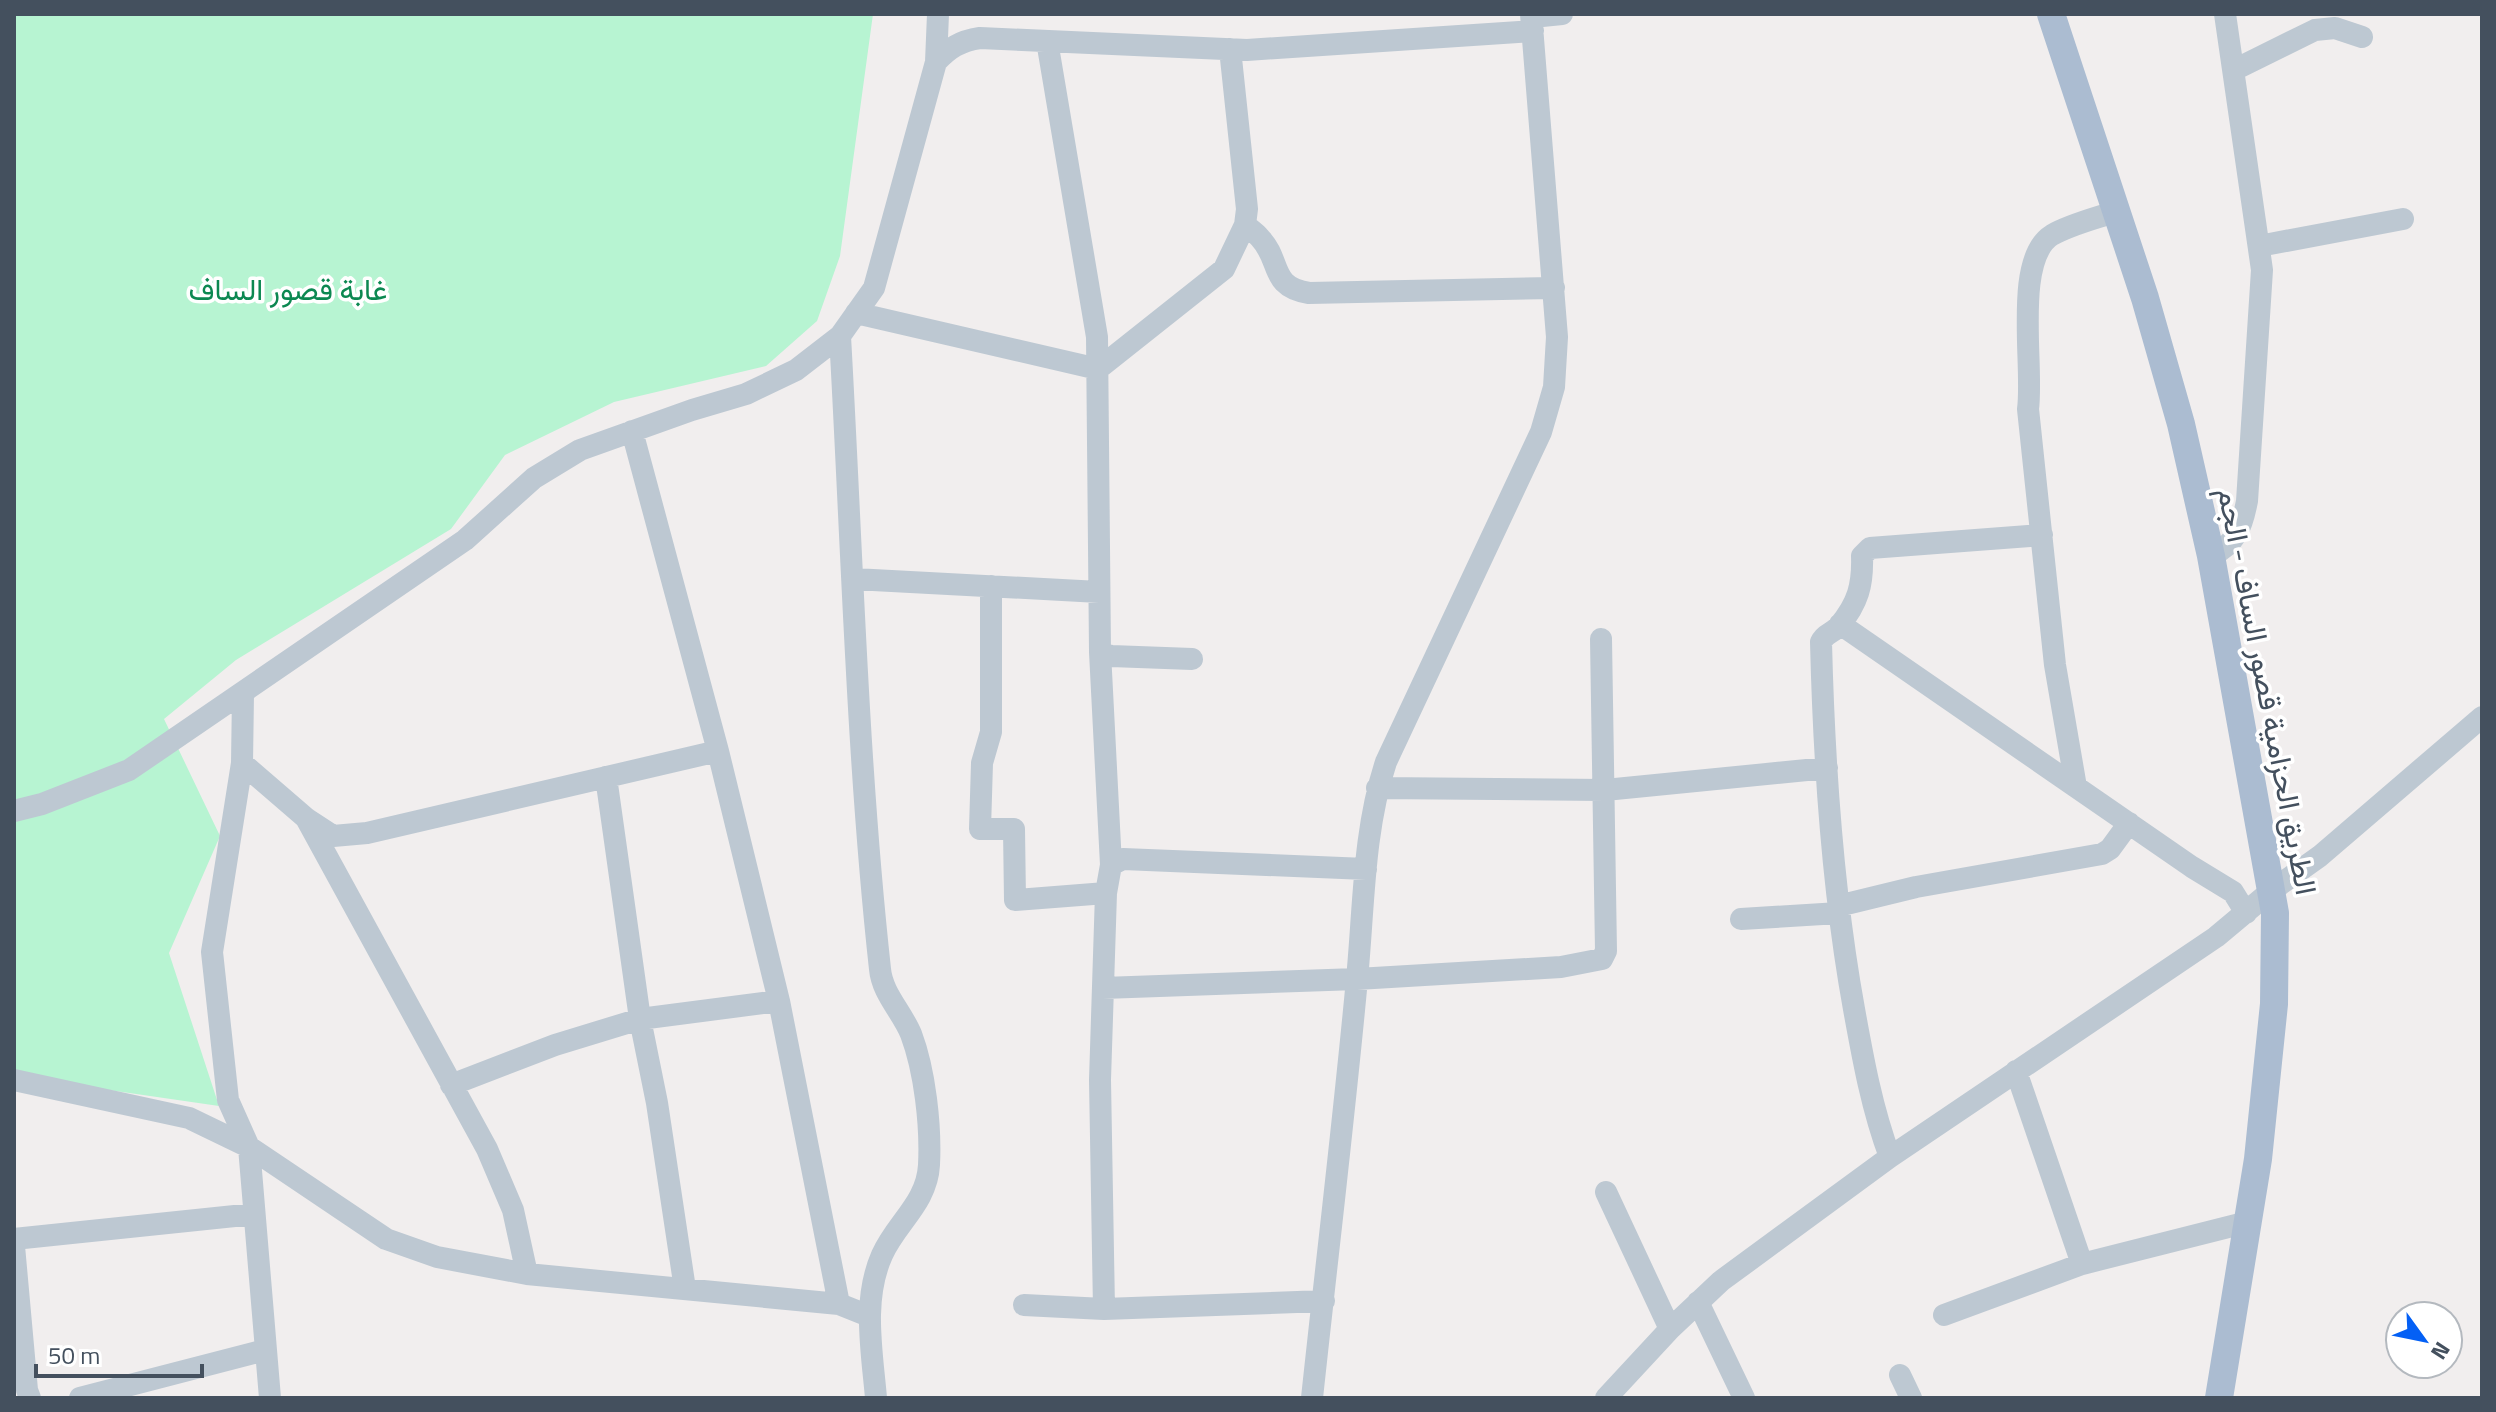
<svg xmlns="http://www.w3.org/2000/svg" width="2496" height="1412" font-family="'Titillium Web',Vazirmatn,sans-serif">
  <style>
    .green { fill: #b7f4d2 }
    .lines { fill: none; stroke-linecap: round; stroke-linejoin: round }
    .minor { stroke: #bdc8d2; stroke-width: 22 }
    .major { stroke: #abbcd1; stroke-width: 28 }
    .labels { text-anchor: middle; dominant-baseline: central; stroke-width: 7; stroke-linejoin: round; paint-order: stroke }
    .park-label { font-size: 30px; fill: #0c8851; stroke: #fff }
    .street-label { font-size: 30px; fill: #44505e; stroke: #fff }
  </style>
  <rect width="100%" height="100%" fill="#f1eeee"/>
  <path class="green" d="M14 14H873L840 256 817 321 766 366 614 402 505 455 451 529 236 660 164 719 220 836 169 953 219 1106 88 1087 14 1072Z"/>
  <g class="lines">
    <path class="minor" d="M1532 17 1562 14
      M1047 41 1097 337 1100 652 1111 656 1192 659
      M936 62 938 14
      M2234 70 2315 30 2335 28 2362 37
      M1245 225C1250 229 1256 233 1260 238 1282 261 1269 287 1309 293L1554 288
      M2259 246 2403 219
      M856 313 1098 369 1224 269 1245 225 1247 209 1230 49
      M840 336C852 547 857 759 880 969 882 993 902 1012 911 1034 925 1071 931 1126 929 1165 927 1203 896 1223 882 1255 862 1300 872 1351 876 1398
      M632 431 718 751 779 1001 839 1304
      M2211 556C2236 544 2242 527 2247 501L2262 270 2225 14
      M854 579 1099 592
      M991 586V732L982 763 980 829H1014L1015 900 1106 893
      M1840 624 2192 867 2233 892 2246 913
      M1100 652 1111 865
      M242 763 307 819 333 836 367 833 718 751
      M606 777 640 1019 657 1103 685 1289
      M2076 787 2055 665 2028 409C2034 366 2013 259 2052 235 2071 224 2097 218 2117 211
      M1377 788 1605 790 1827 768
      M14 811 42 804 129 770 465 540 534 478 580 450 692 410 746 394 796 370 840 336 874 288 936 62C949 48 960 41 980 38L1247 50 1533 31
      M307 820 487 1149 513 1210 527 1274
      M1838 906 1916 887 2102 854 2110 849 2129 823
      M1741 919 1839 913
      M1103 988 1357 979 1561 967 1602 959 1606 951 1601 639
      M2016 1071 2082 1264 2248 1222
      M14 1080 189 1118 249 1147 228 1100 212 952 242 763 243 694
      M451 1085 555 1045 640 1019 779 1001
      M1890 1157C1872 1109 1863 1059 1854 1009 1832 888 1824 765 1821 642 1825 633 1832 634 1839 626 1858 603 1863 585 1862 556L1870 548 2042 535
      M1606 1192 1670 1329
      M14 1239 254 1214
      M14 1246 27 1390 30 1398
      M1698 1302 1744 1398
      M1024 1305 1104 1309 1324 1301
      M1104 1309 1100 1080 1106 893 1111 865 1123 859 1366 869
      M1944 1315 2082 1264
      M1900 1375 1911 1398
      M80 1398 265 1350
      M270 1398 249 1147 386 1239 437 1257 527 1274 839 1304 869 1316
      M1312 1398C1327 1258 1344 1119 1357 979 1364 907 1363 831 1386 762L1541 432 1554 387 1557 337 1531 14
      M1606 1398 1670 1329 1721 1281 1890 1157 2216 937 2271 891 2320 856 2482 717"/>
    <path class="major" d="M2051 14 2145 298 2181 424 2211 556 2275 913 2274 1004 2258 1159 2219 1398"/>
  </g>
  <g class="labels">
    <g class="park-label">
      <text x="288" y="289">غابة قصور الساف</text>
    </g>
    <g class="street-label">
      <text transform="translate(2268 691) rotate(79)">الطريق الحزامية قصور الساف - الجم</text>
    </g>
  </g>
  <rect width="2496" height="1412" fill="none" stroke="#44505e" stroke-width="32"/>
  <g transform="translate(2424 1340) rotate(123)"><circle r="38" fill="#ffffff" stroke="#b4b9bf" stroke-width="2"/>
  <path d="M0-6L14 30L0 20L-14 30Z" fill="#0460f5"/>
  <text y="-12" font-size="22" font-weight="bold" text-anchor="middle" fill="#44505e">N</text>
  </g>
  <path d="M36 1364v12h166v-12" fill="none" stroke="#44505e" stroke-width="4"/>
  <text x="48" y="1364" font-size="24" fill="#44505e" stroke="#ffffff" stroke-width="6" paint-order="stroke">50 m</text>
</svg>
